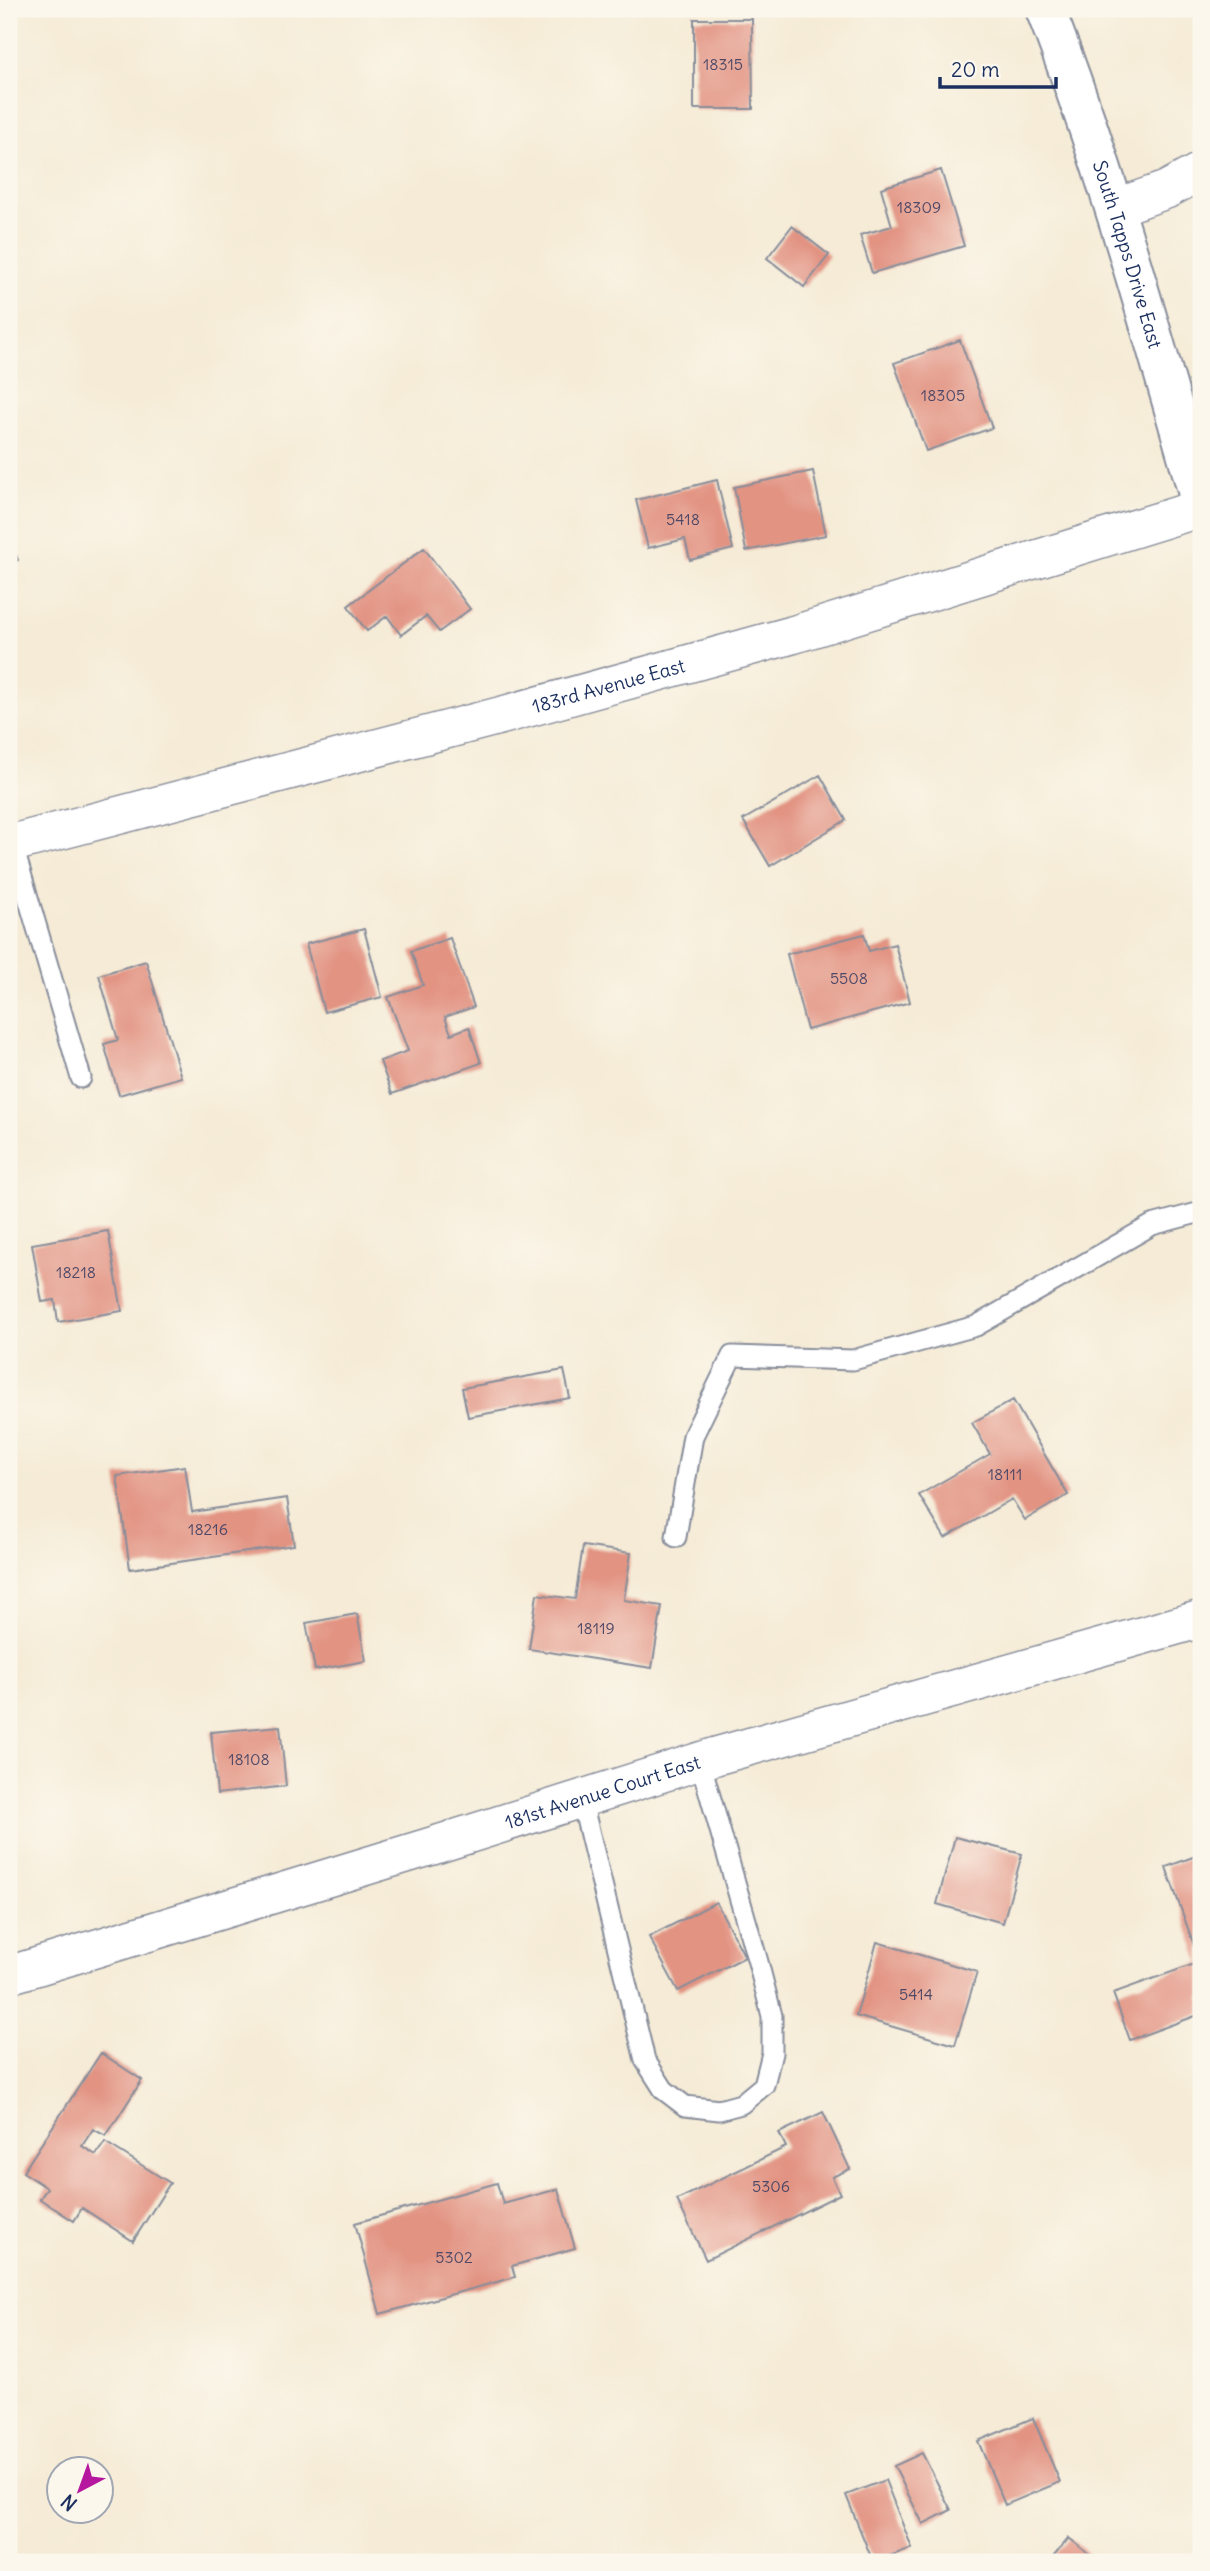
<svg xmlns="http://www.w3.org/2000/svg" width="1210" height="2571" font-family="Delius,sans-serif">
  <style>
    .building { fill: #e29382 }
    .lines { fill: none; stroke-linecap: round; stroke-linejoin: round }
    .lane-casing { stroke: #888d9a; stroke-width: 23 }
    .street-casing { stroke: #888d9a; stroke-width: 40 }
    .secondary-casing { stroke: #888d9a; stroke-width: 42 }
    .lane { stroke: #fff; stroke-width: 19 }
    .street { stroke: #fff; stroke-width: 37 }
    .secondary { stroke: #fff; stroke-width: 38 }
    .labels { text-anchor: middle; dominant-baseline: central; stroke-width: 5; stroke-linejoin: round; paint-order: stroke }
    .number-label { font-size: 16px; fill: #4d4867 }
    .street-label { font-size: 19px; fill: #1b2f5e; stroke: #fbf7ec }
  </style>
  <rect width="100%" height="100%" fill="#fbf7ec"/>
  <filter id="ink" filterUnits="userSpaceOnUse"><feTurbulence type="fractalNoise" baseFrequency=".0143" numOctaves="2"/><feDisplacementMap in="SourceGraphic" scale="14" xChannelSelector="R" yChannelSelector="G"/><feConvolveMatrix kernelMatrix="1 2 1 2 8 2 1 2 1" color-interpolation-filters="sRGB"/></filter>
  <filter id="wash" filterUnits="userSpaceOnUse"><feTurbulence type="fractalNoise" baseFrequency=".00686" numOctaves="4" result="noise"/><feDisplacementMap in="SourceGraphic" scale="28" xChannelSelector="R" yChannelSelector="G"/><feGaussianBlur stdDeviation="1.57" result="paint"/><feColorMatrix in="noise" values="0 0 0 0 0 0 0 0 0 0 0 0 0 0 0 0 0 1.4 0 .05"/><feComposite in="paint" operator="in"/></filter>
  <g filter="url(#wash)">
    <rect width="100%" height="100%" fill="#f5ebd6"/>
    <g id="blocks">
      <path class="building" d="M694 19H752L753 109H694Z
        M941 170 964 246 872 273 860 235 892 226 881 188Z
        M792 226 829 255 804 287 767 258Z
        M960 340 992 428 926 451 894 363Z
        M813 471 826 535 746 551 734 487Z
        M717 480 733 549 690 560 685 539 648 548 636 500Z
        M9 539 18 560 9 564Z
        M424 548 470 609 439 632 426 616 401 635 387 616 367 631 348 606Z
        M820 775 846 820 770 866 743 820Z
        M364 929 382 997 324 1012 306 944Z
        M864 934 869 951 895 944 910 1002 807 1030 787 954Z
        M450 938 474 1007 445 1017 451 1034 469 1027 481 1063 392 1094 380 1061 408 1051 388 997 423 985 411 951Z
        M146 961 181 1077 119 1095 104 1044 118 1040 99 975Z
        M108 1231 122 1311 58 1322 55 1300 42 1302 32 1244Z
        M564 1370 570 1398 468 1417 462 1388Z
        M1013 1400 1068 1495 1025 1520 1012 1499 945 1538 919 1495 990 1454 972 1423Z
        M185 1466 192 1512 287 1498 294 1545 130 1569 117 1476Z
        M583 1546 631 1553 624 1600 662 1606 652 1668 529 1649 537 1594 575 1599Z
        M357 1614 366 1661 315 1670 306 1623Z
        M280 1726 286 1786 217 1794 211 1732Z
        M955 1837 1022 1854 1003 1923 937 1904Z
        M1201 1854V2014L1130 2040 1113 1993 1200 1962 1166 1867Z
        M716 1902 745 1957 678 1991 649 1937Z
        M877 1942 977 1972 955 2045 856 2016Z
        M101 2053 142 2080 106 2136 93 2129 82 2146 96 2155 105 2142 170 2183 133 2241 82 2208 74 2221 40 2199 47 2188 23 2172Z
        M823 2112 850 2169 832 2177 840 2194 706 2260 677 2200 786 2147 779 2133Z
        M497 2183 503 2204 558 2189 575 2248 512 2266 515 2277 380 2314 355 2223Z
        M1033 2418 1060 2482 1005 2505 978 2441Z
        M922 2453 951 2510 923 2524 894 2466Z
        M885 2480 912 2548 873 2562 846 2495Z
        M1069 2538 1099 2562H1049Z"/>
    </g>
  </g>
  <g filter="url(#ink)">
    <use href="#blocks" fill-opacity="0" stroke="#888d9a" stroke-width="2"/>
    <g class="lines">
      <defs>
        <path id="lane" d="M12 843 81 1078
          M676 1537 693 1436 732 1356 853 1360 976 1326 1152 1225 1201 1212
          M581 1798 645 2060 664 2090 685 2106 719 2110 741 2104 764 2085 772 2053V2016L758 1962 700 1761"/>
        <g id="street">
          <path d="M1115 208 1166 190 1201 171"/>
          <path id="s1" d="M9 844 503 715 792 635 1201 508"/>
          <path id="s2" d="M9 1975 432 1846 716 1756 1201 1619"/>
        </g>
        <g id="secondary">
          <path id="s3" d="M1045 9C1108 170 1153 338 1201 504"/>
        </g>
      </defs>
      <use href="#lane" class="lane-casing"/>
      <use href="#street" class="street-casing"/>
      <use href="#secondary" class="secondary-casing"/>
      <use href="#lane" class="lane"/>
      <use href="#street" class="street"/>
      <use href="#secondary" class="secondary"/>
    </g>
  </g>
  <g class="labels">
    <g class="number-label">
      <text x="723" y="64">18315</text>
      <text x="919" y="207">18309</text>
      <text x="943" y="395">18305</text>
      <text x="683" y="519">5418</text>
      <text x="849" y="978">5508</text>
      <text x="76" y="1272">18218</text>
      <text x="1005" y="1474">18111</text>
      <text x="208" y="1529">18216</text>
      <text x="596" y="1628">18119</text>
      <text x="249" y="1759">18108</text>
      <text x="916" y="1994">5414</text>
      <text x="771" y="2186">5306</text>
      <text x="454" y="2257">5302</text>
    </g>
    <g class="street-label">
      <text stroke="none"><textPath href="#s3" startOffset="259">South Tapps Drive East</textPath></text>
      <text stroke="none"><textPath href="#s1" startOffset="620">183rd Avenue East</textPath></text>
      <text stroke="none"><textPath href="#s2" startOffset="621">181st Avenue Court East</textPath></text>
    </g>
  </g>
  <rect width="1210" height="2571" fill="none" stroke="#fbf7ec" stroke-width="35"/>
  <g transform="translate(80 2490) rotate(221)"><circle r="33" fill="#fbf7ec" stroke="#a1a7b3" stroke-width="2"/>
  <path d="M0-5L12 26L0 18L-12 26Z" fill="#b5179e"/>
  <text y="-10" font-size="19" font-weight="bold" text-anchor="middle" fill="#1b2f5e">N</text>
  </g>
  <path d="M940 77v10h116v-10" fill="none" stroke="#1b2f5e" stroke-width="3.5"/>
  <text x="951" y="77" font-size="21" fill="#1b2f5e" stroke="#fbf7ec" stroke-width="5" paint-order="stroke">20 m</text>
</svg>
